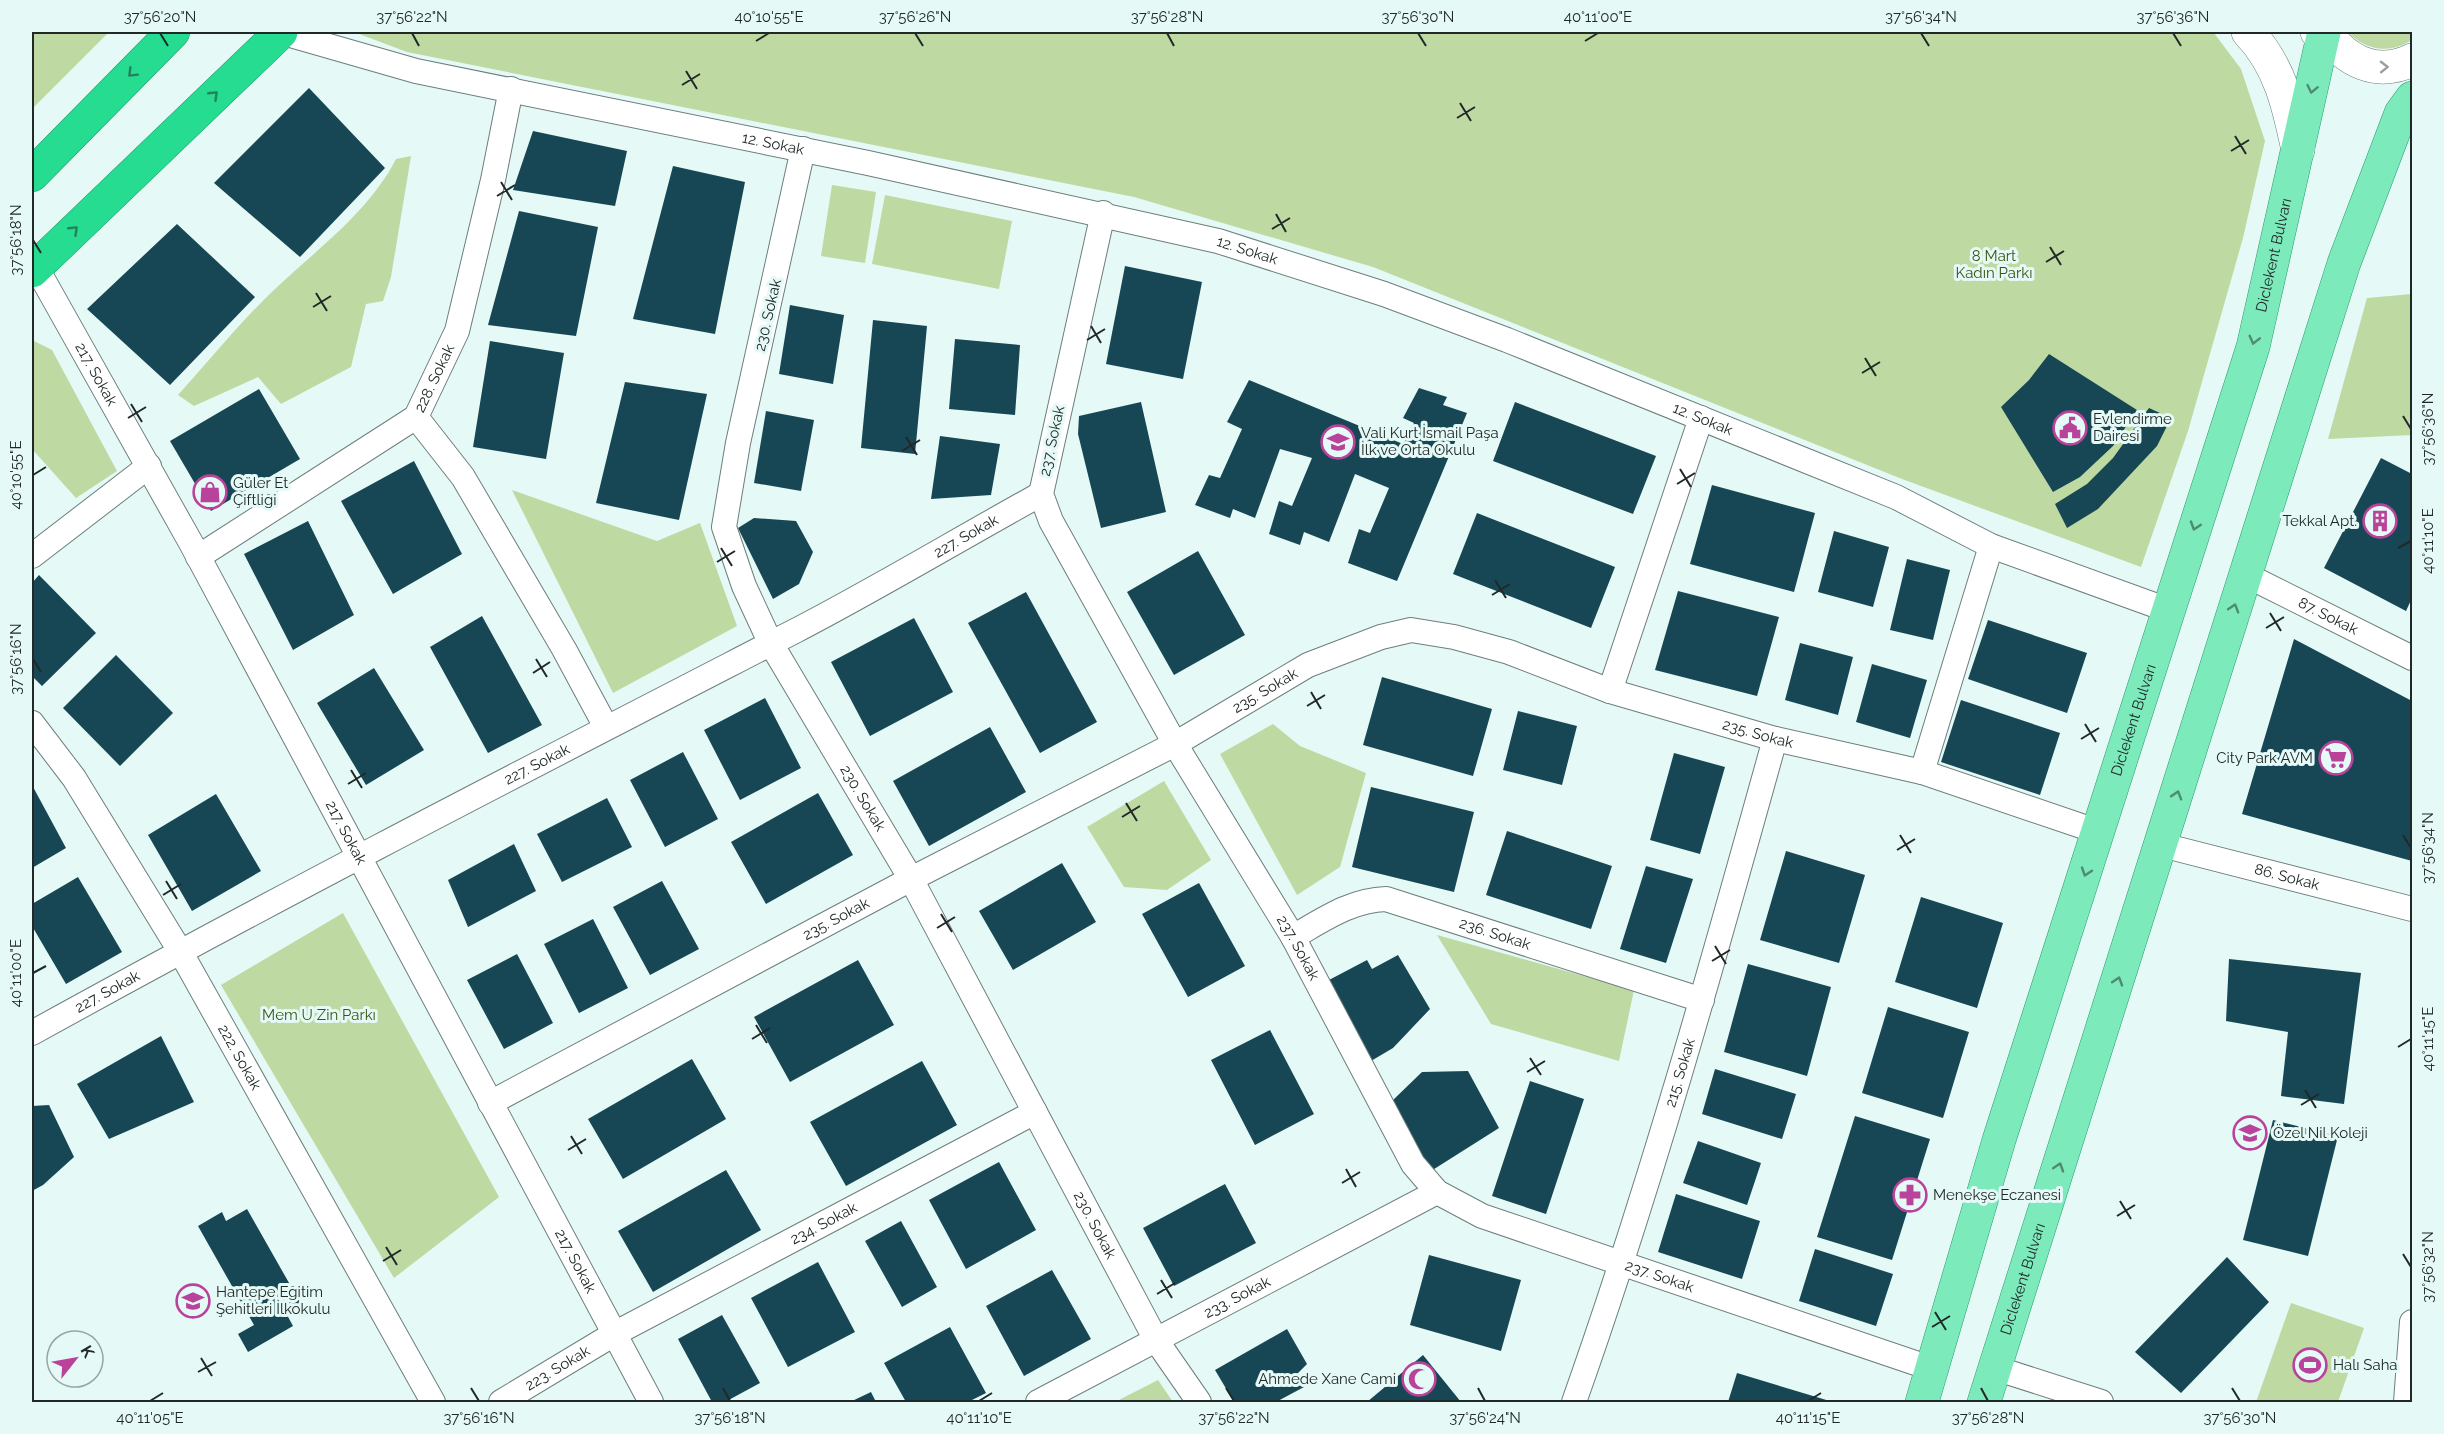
<svg xmlns="http://www.w3.org/2000/svg" width="2444" height="1434" font-family="Raleway,sans-serif">
  <style>
    .green { fill: #bfd9a2 }
    .building { fill: #174754 }
    .lines { fill: none; stroke-linecap: round; stroke-linejoin: round }
    .street-casing { stroke: #6d7e7c; stroke-width: 26 }
    .secondary-casing { stroke: #6d7e7c; stroke-width: 34 }
    .primary-casing { stroke: #249d6c; stroke-width: 34 }
    .highway-casing { stroke: #249d6c; stroke-width: 34 }
    .street { stroke: #fff; stroke-width: 24 }
    .secondary { stroke: #fff; stroke-width: 33 }
    .primary { stroke: #7deabc; stroke-width: 33 }
    .highway { stroke: #26dc90; stroke-width: 33 }
    .oneway { stroke: #9b9f9e }
    .oneway2 { stroke: #24825c }
    .oneway3 { stroke: #4f8a72 }
    .ticks { fill: none; stroke: #212928; stroke-width: 2 }
    .labels { text-anchor: middle; dominant-baseline: central; stroke-width: 6; stroke-linejoin: round; paint-order: stroke }
    .street-label { font-size: 15px; fill: #212928; stroke: #e5f9f7 }
    .park-label { font-size: 15px; fill: #3b5511; stroke: #e5f9f7 }
    .poi-label { font-size: 15px; fill: #212928; stroke: #e5f9f7; text-anchor: start }
    .neatline { fill: none; stroke: #212928; stroke-width: 2 }
    .ticks-label { font-size: 15px; text-anchor: middle; fill: #212928 }
  </style>
  <rect width="100%" height="100%" fill="#e5f9f7"/>
  <path class="green" d="M32 32H109L32 109Z
    M354 32H2210L2214 33 2241 69 2265 141 2243 238 2188 431 2141 567 1902 479 1373 267 1134 197 407 52Z
    M2348 32H2412V40C2390 54 2366 51 2348 32Z
    M411 156 391 277 383 301 366 304 351 367 281 404 258 377 194 406 178 395C210 360 240 322 274 290 316 250 369 212 396 159Z
    M832 185 876 192 865 263 821 256Z
    M885 195 1012 221 999 289 872 264Z
    M2412 294V435L2328 439 2367 298Z
    M32 340 52 350 117 471 76 498 32 449Z
    M512 490 657 541 700 523 737 626 613 693Z
    M1273 724 1300 746 1366 773 1340 867 1297 895 1220 754Z
    M1164 781 1211 860 1167 890 1124 887 1087 827Z
    M343 913 499 1197 394 1278 221 985Z
    M1437 935 1634 990 1619 1061 1491 1024Z
    M2291 1303 2364 1328 2338 1402H2256Z
    M1158 1380 1173 1402H1115Z"/>
  <path class="building" d="M309 88 385 168 300 257 214 183Z
    M533 131 627 151 615 206 513 190Z
    M673 166 745 182 715 334 633 319Z
    M519 211 598 227 576 336 488 325Z
    M177 224 255 297 170 385 87 309Z
    M1125 266 1202 282 1183 379 1106 364Z
    M790 305 844 315 833 384 779 374Z
    M873 320 927 326 915 454 861 448Z
    M955 339 1020 345 1015 415 949 409Z
    M490 341 564 353 546 459 473 447Z
    M2049 354 2137 410 2113 446 2080 477 2053 492 2001 407 2029 380Z
    M1249 380 1403 444 1414 423 1403 418 1419 388 1447 397 1443 405 1467 413 1397 581 1348 563 1359 529 1370 533 1389 488 1355 474 1329 542 1304 532 1300 545 1269 534 1279 501 1292 506 1312 458 1280 449 1255 518 1233 509 1230 518 1195 505 1209 475 1220 478 1242 429 1227 422Z
    M625 382 707 394 679 520 596 503Z
    M259 389 300 459 211 511 170 441Z
    M1141 402 1166 512 1101 528 1078 434 1079 416Z
    M1515 402 1656 456 1633 514 1493 461Z
    M2149 408 2171 418 2157 446 2098 509 2067 528 2055 504 2087 484 2113 458Z
    M766 411 814 420 801 491 754 483Z
    M940 436 1000 444 991 495 931 499Z
    M2381 458 2412 474V598L2406 611 2324 568Z
    M414 461 462 554 393 594 341 501Z
    M1712 485 1815 513 1794 592 1690 564Z
    M1477 513 1615 567 1591 628 1453 574Z
    M754 518 796 521 813 552 799 584 773 599 738 528Z
    M308 521 354 615 293 650 244 554Z
    M1834 531 1889 547 1873 607 1818 592Z
    M1198 551 1245 635 1174 675 1127 592Z
    M1907 559 1950 570 1933 640 1890 630Z
    M39 575 96 633 42 686 32 676V583Z
    M1678 591 1779 617 1757 696 1655 670Z
    M1026 592 1097 722 1040 753 968 623Z
    M482 616 542 725 488 753 430 647Z
    M914 618 953 692 870 736 831 662Z
    M1988 620 2087 653 2067 713 1968 679Z
    M2294 639 2412 701V861L2242 814Z
    M1800 643 1853 657 1838 715 1785 700Z
    M116 655 173 713 120 766 63 708Z
    M1872 664 1927 680 1910 738 1856 722Z
    M374 668 424 750 366 785 317 703Z
    M1382 677 1492 709 1473 776 1363 745Z
    M765 698 801 768 740 800 704 730Z
    M1961 700 2060 733 2040 795 1941 762Z
    M1518 711 1577 726 1562 785 1503 770Z
    M990 727 1026 792 929 846 893 781Z
    M683 752 718 819 665 847 630 780Z
    M1674 753 1725 767 1700 854 1650 840Z
    M32 785 66 848 32 868Z
    M1371 787 1474 812 1454 892 1352 867Z
    M818 793 853 855 766 904 731 842Z
    M216 794 261 871 192 911 148 835Z
    M607 798 632 847 562 882 537 834Z
    M1507 831 1612 866 1591 929 1486 895Z
    M514 844 536 891 468 927 448 880Z
    M1786 851 1865 875 1839 963 1760 940Z
    M1062 863 1096 922 1013 970 979 911Z
    M1646 866 1693 879 1666 963 1620 949Z
    M78 877 122 952 66 984 32 926V904Z
    M662 881 699 949 650 975 613 907Z
    M1199 883 1245 966 1188 997 1142 914Z
    M1921 897 2003 923 1977 1008 1895 982Z
    M593 919 628 988 579 1013 544 944Z
    M517 954 553 1023 504 1049 467 980Z
    M1398 955 1430 1009 1393 1048 1371 1061 1329 980 1367 960 1372 969Z
    M2229 959 2361 973 2344 1104 2281 1096 2288 1032 2226 1021Z
    M858 960 894 1025 790 1082 754 1017Z
    M1748 964 1831 987 1807 1076 1724 1052Z
    M1888 1007 1969 1032 1943 1118 1862 1093Z
    M1270 1030 1314 1114 1255 1145 1211 1060Z
    M161 1036 194 1102 109 1139 77 1084Z
    M692 1059 726 1119 623 1179 588 1119Z
    M922 1061 957 1125 846 1186 810 1122Z
    M1715 1069 1796 1094 1782 1139 1702 1114Z
    M1468 1071 1499 1128 1431 1171 1392 1101 1422 1072Z
    M1530 1081 1584 1099 1546 1214 1492 1196Z
    M49 1105 74 1157 43 1185 32 1191V1106Z
    M1855 1116 1930 1139 1892 1260 1817 1237Z
    M2273 1120 2338 1136 2308 1256 2243 1240Z
    M1698 1141 1761 1163 1747 1205 1683 1183Z
    M999 1162 1036 1230 966 1269 929 1200Z
    M726 1170 761 1230 653 1292 618 1231Z
    M1225 1184 1256 1243 1174 1286 1143 1228Z
    M1676 1194 1760 1221 1742 1279 1658 1252Z
    M247 1209 301 1304 286 1313 293 1326 248 1352 238 1334 254 1325 198 1226 222 1212 226 1221Z
    M901 1221 937 1287 902 1307 865 1241Z
    M1815 1249 1893 1274 1876 1326 1799 1301Z
    M1429 1255 1521 1280 1501 1351 1410 1325Z
    M2227 1257 2269 1302 2181 1393 2135 1352Z
    M818 1262 855 1332 788 1367 751 1298Z
    M1052 1270 1091 1339 1024 1376 986 1306Z
    M722 1315 760 1383 725 1402H712L678 1339Z
    M950 1327 986 1393 968 1402H906L884 1363Z
    M1287 1329 1307 1364 1297 1374 1304 1387 1276 1402H1234L1215 1370Z
    M1423 1355 1461 1402H1367Z
    M1737 1373 1833 1402H1728Z
    M871 1392 876 1402H850Z"/>
  <g class="lines">
    <defs>
      <g id="street">
        <path id="s1" d="M280 32 416 71 868 163 1218 241 1384 294 1507 340 1896 497 1991 546 2168 610"/>
        <path id="s2" d="M803 149 738 443 724 527 744 586 770 642 911 879 1156 1340 1199 1402"/>
        <path id="s3" d="M1103 213 1041 494 1051 521 1175 744 1293 937 1413 1164 1437 1192 1482 1216 1933 1369"/>
        <path id="s4" d="M36 267 191 543 651 1402"/>
        <path d="M416 417 463 477 564 649 606 727"/>
        <path d="M32 556 149 466"/>
        <path id="s5" d="M198 557 416 417 457 331 493 180 511 89"/>
        <path id="s6" d="M2244 574 2412 658"/>
        <path d="M1610 691 1701 418"/>
        <path id="s7" d="M32 723 74 778 180 951 433 1402"/>
        <path d="M1922 772 1991 546"/>
        <path id="s8" d="M2162 845 2412 909"/>
        <path id="s9" d="M1293 937C1323 920 1351 900 1386 899L1702 1000"/>
        <path id="s10" d="M32 1033C283 894 539 763 795 631 878 588 959 539 1041 494"/>
        <path id="s11" d="M490 1103 911 879 1175 744 1308 665 1381 637 1411 630 1454 637 1509 652 1610 691 1775 739 1922 772 2099 832"/>
        <path d="M1995 1368 2101 1402"/>
        <path id="s12" d="M501 1402 614 1334 1035 1112"/>
        <path id="s13" d="M1038 1402 1437 1192"/>
        <path id="s14" d="M1574 1402C1651 1185 1713 962 1775 739"/>
        <path d="M2406 1402 2412 1322"/>
      </g>
      <path id="secondary" d="M2248 32C2280 65 2289 107 2298 150
        M2317 32H2325C2347 62 2377 77 2412 60"/>
      <g id="primary">
        <path id="s15" d="M1922 1402 1999 1140 2253 347 2324 32"/>
        <path id="s16" d="M1984 1402 2344 263 2401 113 2412 98"/>
      </g>
      <path id="highway" d="M32 175 173 32
        M32 271 281 32"/>
    </defs>
    <use href="#street" class="street-casing"/>
    <use href="#secondary" class="secondary-casing"/>
    <use href="#primary" class="primary-casing"/>
    <use href="#highway" class="highway-casing"/>
    <use href="#street" class="street"/>
    <use href="#secondary" class="secondary"/>
    <use href="#primary" class="primary"/>
    <use href="#highway" class="highway"/>
  </g>
  <defs><path id="oneway-chevron" d="M-2-3.5L2.5 0L-2 3.5" fill="none" stroke-width="1.6" stroke-linecap="round" stroke-linejoin="round" transform="scale(1.5)"/></defs>
  <use class="oneway" href="#oneway-chevron" transform="translate(2384 67) rotate(-1)"/>
  <g class="oneway2">
    <use href="#oneway-chevron" transform="translate(132 73) rotate(135)"/>
    <use href="#oneway-chevron" transform="translate(214 95) rotate(-44)"/>
    <use href="#oneway-chevron" transform="translate(74 230) rotate(-44)"/>
  </g>
  <g class="oneway3">
    <use href="#oneway-chevron" transform="translate(2312 89) rotate(102)"/>
    <use href="#oneway-chevron" transform="translate(2254 340) rotate(104)"/>
    <use href="#oneway-chevron" transform="translate(2195 526) rotate(108)"/>
    <use href="#oneway-chevron" transform="translate(2234 608) rotate(-73)"/>
    <use href="#oneway-chevron" transform="translate(2177 795) rotate(-73)"/>
    <use href="#oneway-chevron" transform="translate(2086 872) rotate(108)"/>
    <use href="#oneway-chevron" transform="translate(2118 981) rotate(-72)"/>
    <use href="#oneway-chevron" transform="translate(2059 1167) rotate(-72)"/>
  </g>
  <path class="ticks" d="M160 33 168 46M412 33 419 46M915 33 923 46M1167 33 1174 46M1418 33 1426 46M1921 33 1929 46M2173 33 2181 46M756 41 769 33M1585 41 1598 33M686 71 697 89M682 85 700 74M1460 103 1471 121M1457 118 1475 107M2235 136 2246 154M2231 151 2249 140M501 182 512 200M497 196 515 185M1276 214 1286 232M1272 229 1290 218M33 240 41 253M2050 247 2061 265M2046 262 2064 251M316 293 327 311M313 307 331 296M1091 326 1101 343M1087 340 1105 329M1865 358 1876 376M1862 373 1880 362M131 404 142 422M2403 416 2411 429M128 418 146 407M906 437 917 455M902 451 920 440M1680 469 1691 487M33 475 46 467M1677 484 1695 473M721 548 732 566M2398 548 2411 541M717 562 735 551M1495 580 1506 598M1492 595 1510 584M2270 613 2281 631M2266 628 2284 617M33 659 41 672M536 659 547 677M533 673 550 662M1311 692 1321 709M1307 706 1325 695M2085 724 2096 742M2081 739 2099 728M351 770 362 788M348 784 366 773M1126 803 1137 821M1122 817 1140 806M1900 835 1911 853M2403 835 2411 848M1897 850 1915 839M166 881 177 899M163 895 181 884M941 914 952 932M937 928 955 917M1715 946 1726 964M1712 961 1730 950M33 973 46 966M756 1025 767 1043M752 1039 770 1028M2398 1047 2411 1039M1530 1058 1541 1075M1527 1072 1545 1061M2305 1090 2316 1108M2301 1105 2319 1094M571 1136 582 1154M568 1150 586 1139M1346 1169 1356 1187M1342 1183 1360 1172M2120 1201 2131 1219M2117 1216 2135 1205M386 1247 397 1265M2403 1254 2411 1267M383 1261 401 1250M1161 1280 1172 1298M1157 1294 1175 1283M1935 1312 1946 1330M1932 1327 1950 1316M201 1358 212 1376M198 1372 216 1362M471 1388 479 1401M723 1388 730 1401M1226 1388 1234 1401M1478 1388 1485 1401M1981 1388 1988 1401M2232 1388 2240 1401M150 1401 163 1393M979 1401 992 1393M1808 1401 1821 1393"/>
  <defs>
    <symbol id="civic-ring" viewBox="-11 -11 22 22"><circle r="9.5" fill="#e5f9f7" stroke="#b9439a" stroke-width="1.5"/><path d="M-.6-6.5H3V-4.5H.6V-3L4-1V1h2V6H-6V1h2V-1L-.6-3ZM-1.2 2.5V6h2.4V2.5Z" fill="#b9439a"/></symbol>
    <symbol id="school-ring" viewBox="-11 -11 22 22"><circle r="9.5" fill="#e5f9f7" stroke="#b9439a" stroke-width="1.5"/><path d="M0-5L7-2L0 1L-7-2ZM-4 1L0 2.5L4 1V4Q0 6-4 4Z" fill="#b9439a"/></symbol>
    <symbol id="shop-ring" viewBox="-11 -11 22 22"><circle r="9.5" fill="#e5f9f7" stroke="#b9439a" stroke-width="1.5"/><path d="M-5-2.5h2.3a2.7 3.5 0 0 1 5.4 0H5L5.5 6h-11ZM-1.5-2.5h3a1.5 2.3 0 0 0-3 0Z" fill="#b9439a"/></symbol>
    <symbol id="building-ring" viewBox="-11 -11 22 22"><circle r="9.5" fill="#e5f9f7" stroke="#b9439a" stroke-width="1.5"/><path d="M-4-6H4V6H1V3H-1V6H-4ZM-2.5-4.3h1.7v1.8h-1.7ZM.8-4.3h1.7v1.8H.8ZM-2.5-1h1.7V.8h-1.7ZM.8-1h1.7V.8H.8Z" fill="#b9439a"/></symbol>
    <symbol id="supermarket-ring" viewBox="-11 -11 22 22"><circle r="9.5" fill="#e5f9f7" stroke="#b9439a" stroke-width="1.5"/><path d="M-6-5.5h2.5l.6 2H6L4.5 2H-2.5L-4.4-4H-6ZM-1.5 3.2a1.3 1.3 0 1 0 .1 0ZM3 3.2a1.3 1.3 0 1 0 .1 0Z" fill="#b9439a"/></symbol>
    <symbol id="pharmacy-ring" viewBox="-11 -11 22 22"><circle r="9.5" fill="#e5f9f7" stroke="#b9439a" stroke-width="1.5"/><path d="M-2-6h4v4h4v4h-4v4h-4v-4h-4v-4h4Z" fill="#b9439a"/></symbol>
    <symbol id="stadium-ring" viewBox="-11 -11 22 22"><circle r="9.5" fill="#e5f9f7" stroke="#b9439a" stroke-width="1.5"/><path d="M0-5a6.5 5 0 1 0 0 10a6.5 5 0 1 0 0-10ZM-3.5-1.8h7v3.6h-7Z" fill="#b9439a"/></symbol>
    <symbol id="mosque-ring" viewBox="-11 -11 22 22"><circle r="9.5" fill="#e5f9f7" stroke="#b9439a" stroke-width="1.5"/><path d="M3.5-4.9A6 6 0 1 0 3.5 4.9A5 5 0 1 1 3.5-4.9Z" fill="#b9439a"/></symbol>
  </defs>
  <g fill-rule="evenodd">
    <use href="#civic-ring" x="2051" y="409" width="38" height="38"/>
    <use href="#school-ring" x="1319" y="423" width="38" height="38"/>
    <use href="#shop-ring" x="191" y="473" width="38" height="38"/>
    <use href="#building-ring" x="2361" y="502" width="38" height="38"/>
    <use href="#supermarket-ring" x="2317" y="739" width="38" height="38"/>
    <use href="#school-ring" x="2231" y="1114" width="38" height="38"/>
    <use href="#pharmacy-ring" x="1891" y="1176" width="38" height="38"/>
    <use href="#school-ring" x="174" y="1282" width="38" height="38"/>
    <use href="#stadium-ring" x="2291" y="1346" width="38" height="38"/>
    <use href="#mosque-ring" x="1400" y="1360" width="38" height="38"/>
  </g>
  <g class="labels">
    <g class="street-label">
      <text stroke="none"><textPath href="#s1" startOffset="506">12. Sokak</textPath></text>
      <text stroke="none"><textPath href="#s1" startOffset="992">12. Sokak</textPath></text>
      <text stroke="none"><textPath href="#s15" startOffset="1200">Diclekent Bulvarı</textPath></text>
      <text transform="translate(768 315) rotate(-77)">230. Sokak</text>
      <text stroke="none"><textPath href="#s4" startOffset="123">217. Sokak</textPath></text>
      <text stroke="none"><textPath href="#s5" startOffset="302">228. Sokak</textPath></text>
      <text stroke="none"><textPath href="#s1" startOffset="1478">12. Sokak</textPath></text>
      <text transform="translate(1052 441) rotate(-78)">237. Sokak</text>
      <text stroke="none"><textPath href="#s10" startOffset="1058">227. Sokak</textPath></text>
      <text stroke="none"><textPath href="#s6" startOffset="94">87. Sokak</textPath></text>
      <text stroke="none"><textPath href="#s11" startOffset="878">235. Sokak</textPath></text>
      <text stroke="none"><textPath href="#s15" startOffset="714">Diclekent Bulvarı</textPath></text>
      <text stroke="none"><textPath href="#s11" startOffset="1400">235. Sokak</textPath></text>
      <text stroke="none"><textPath href="#s10" startOffset="572">227. Sokak</textPath></text>
      <text stroke="none"><textPath href="#s2" startOffset="692">230. Sokak</textPath></text>
      <text stroke="none"><textPath href="#s4" startOffset="645">217. Sokak</textPath></text>
      <text stroke="none"><textPath href="#s8" startOffset="129">86. Sokak</textPath></text>
      <text stroke="none"><textPath href="#s11" startOffset="392">235. Sokak</textPath></text>
      <text stroke="none"><textPath href="#s9" startOffset="216">236. Sokak</textPath></text>
      <text stroke="none"><textPath href="#s3" startOffset="810">237. Sokak</textPath></text>
      <text stroke="none"><textPath href="#s10" startOffset="86">227. Sokak</textPath></text>
      <text stroke="none"><textPath href="#s7" startOffset="394">222. Sokak</textPath></text>
      <text stroke="none"><textPath href="#s14" startOffset="346">215. Sokak</textPath></text>
      <text stroke="none"><textPath href="#s12" startOffset="369">234. Sokak</textPath></text>
      <text stroke="none"><textPath href="#s2" startOffset="1178">230. Sokak</textPath></text>
      <text stroke="none"><textPath href="#s4" startOffset="1131">217. Sokak</textPath></text>
      <text stroke="none"><textPath href="#s3" startOffset="1330">237. Sokak</textPath></text>
      <text stroke="none"><textPath href="#s16" startOffset="129">Diclekent Bulvarı</textPath></text>
      <text stroke="none"><textPath href="#s13" startOffset="225">233. Sokak</textPath></text>
      <text stroke="none"><textPath href="#s12" startOffset="66">223. Sokak</textPath></text>
    </g>
    <g class="park-label">
      <text x="1994" y="256">8 Mart<tspan x="1994" dy="17">Kadın Parkı</tspan></text>
      <text x="319" y="1015">Mem U Zin Parkı</text>
    </g>
    <g class="poi-label">
      <text x="2093" y="419">Evlendirme<tspan x="2093" dy="17">Dairesi</tspan></text>
      <text x="1361" y="433">Vali Kurt İsmail Paşa<tspan x="1361" dy="17">İlk ve Orta Okulu</tspan></text>
      <text x="233" y="483">Güler Et<tspan x="233" dy="17">Çiftliği</tspan></text>
      <text x="2357" y="521" text-anchor="end">Tekkal Apt.</text>
      <text x="2313" y="758" text-anchor="end">City Park AVM</text>
      <text x="2273" y="1133">Özel Nil Koleji</text>
      <text x="1933" y="1195">Menekşe Eczanesi</text>
      <text x="216" y="1292">Hantepe Eğitim<tspan x="216" dy="17">Şehitleri İlkokulu</tspan></text>
      <text x="2333" y="1365">Halı Saha</text>
      <text x="1396" y="1379" text-anchor="end">Ahmede Xane Cami</text>
    </g>
  </g>
  <rect width="2444" height="1434" fill="none" stroke="#e5f9f7" stroke-width="66"/>
  <g transform="translate(75 1359) rotate(59)"><circle r="28" fill="#e5f9f7" stroke="#97a6a4" stroke-width="1.5"/>
  <path d="M0-4.5L10 22L0 15L-10 22Z" fill="#b9439a"/>
  <text y="-9" font-size="16" font-weight="bold" text-anchor="middle" fill="#212928">K</text>
  </g>
  <rect x="33" y="33" width="2378" height="1368" class="neatline"/>
  <g class="ticks-label">
    <text x="160" y="22">37°56'20"N</text>
    <text x="412" y="22">37°56'22"N</text>
    <text x="769" y="22">40°10'55"E</text>
    <text x="915" y="22">37°56'26"N</text>
    <text x="1167" y="22">37°56'28"N</text>
    <text x="1418" y="22">37°56'30"N</text>
    <text x="1598" y="22">40°11'00"E</text>
    <text x="1921" y="22">37°56'34"N</text>
    <text x="2173" y="22">37°56'36"N</text>
    <text transform="translate(16 240) rotate(-90)" y="5">37°56'18"N</text>
    <text transform="translate(2428 429) rotate(-90)" y="5">37°56'36"N</text>
    <text transform="translate(16 475) rotate(-90)" y="5">40°10'55"E</text>
    <text transform="translate(2428 541) rotate(-90)" y="5">40°11'10"E</text>
    <text transform="translate(16 659) rotate(-90)" y="5">37°56'16"N</text>
    <text transform="translate(2428 848) rotate(-90)" y="5">37°56'34"N</text>
    <text transform="translate(16 973) rotate(-90)" y="5">40°11'00"E</text>
    <text transform="translate(2428 1039) rotate(-90)" y="5">40°11'15"E</text>
    <text transform="translate(2428 1267) rotate(-90)" y="5">37°56'32"N</text>
    <text x="150" y="1423">40°11'05"E</text>
    <text x="479" y="1423">37°56'16"N</text>
    <text x="730" y="1423">37°56'18"N</text>
    <text x="979" y="1423">40°11'10"E</text>
    <text x="1234" y="1423">37°56'22"N</text>
    <text x="1485" y="1423">37°56'24"N</text>
    <text x="1808" y="1423">40°11'15"E</text>
    <text x="1988" y="1423">37°56'28"N</text>
    <text x="2240" y="1423">37°56'30"N</text>
  </g>
</svg>
